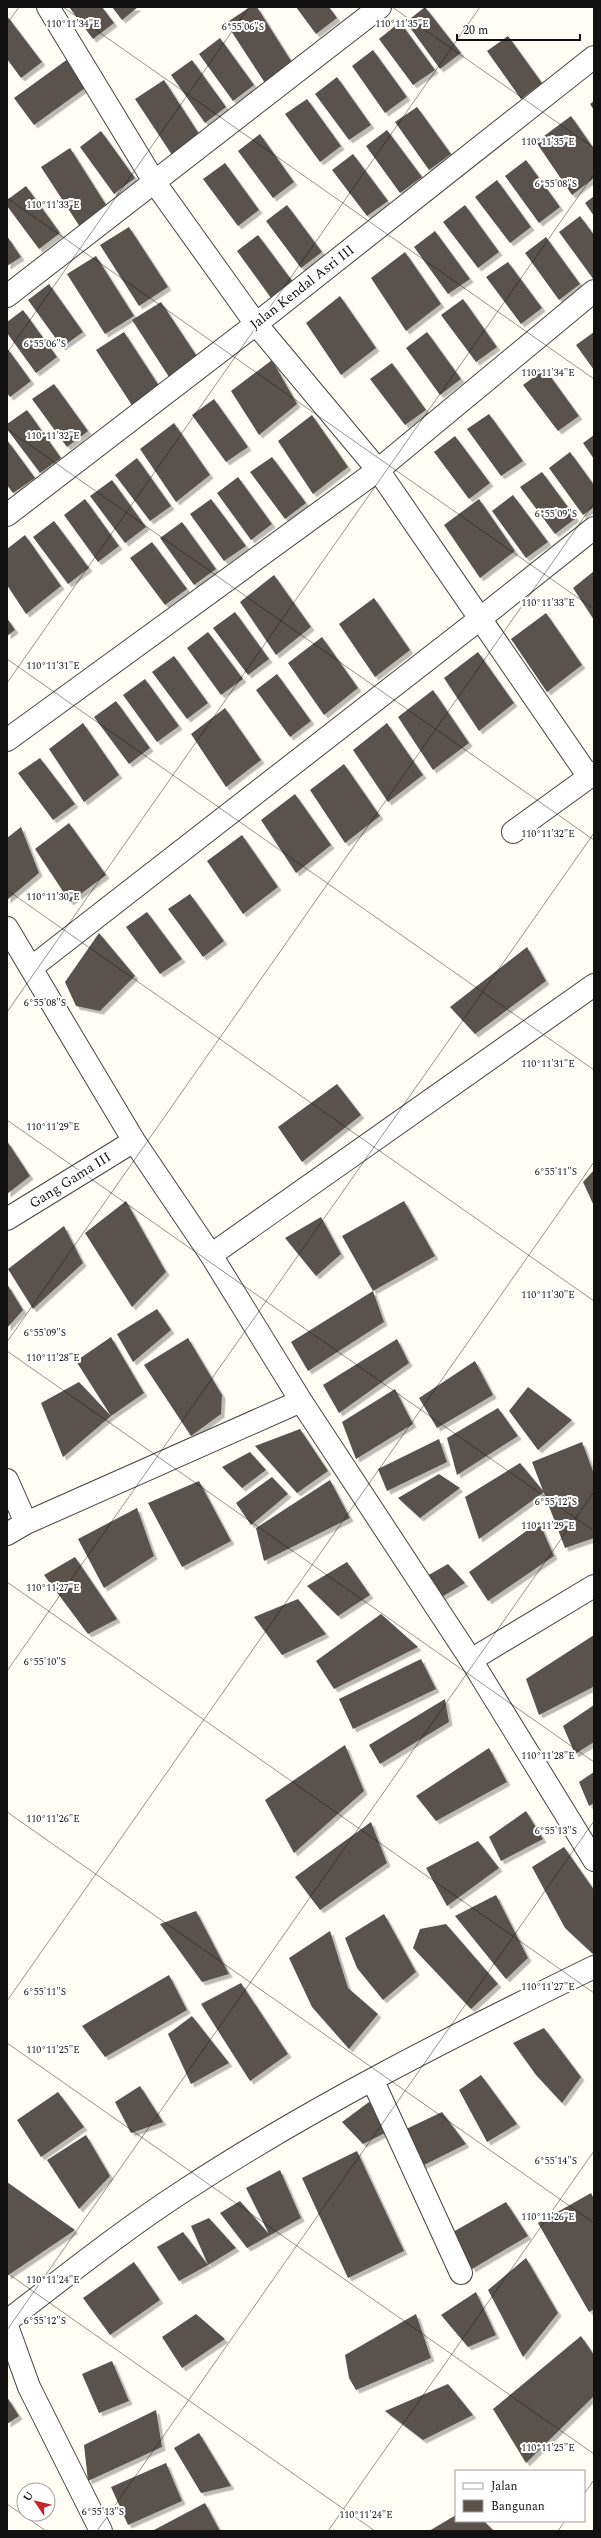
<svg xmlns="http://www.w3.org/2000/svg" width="601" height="2538" font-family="Spectral,serif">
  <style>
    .building { fill: #5a524d; filter: url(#shadow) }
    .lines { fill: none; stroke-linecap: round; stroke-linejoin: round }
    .minor-casing { stroke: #444; stroke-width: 24 }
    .minor { stroke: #fff; stroke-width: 22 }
    .ticks { fill: none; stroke: #111; stroke-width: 1; stroke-opacity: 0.45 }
    .labels { text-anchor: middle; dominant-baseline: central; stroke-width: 4; stroke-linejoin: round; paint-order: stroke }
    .street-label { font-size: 14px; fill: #111; stroke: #fff }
    .ticks-label { font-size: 10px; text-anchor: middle; fill: #111; stroke: #fff; stroke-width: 4; stroke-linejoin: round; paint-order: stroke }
  </style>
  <defs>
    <filter id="shadow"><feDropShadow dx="3.5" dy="3.5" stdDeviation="0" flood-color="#0004"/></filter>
  </defs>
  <rect width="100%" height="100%" fill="#fffdf5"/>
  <path class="building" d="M69 7H102L114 23 93 39Z
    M112 7H138L122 20Z
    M250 7H257L293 64 265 83 226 23Z
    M296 7H329L337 18 316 34Z
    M425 7 461 53 440 69 406 22Z
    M7 16 42 62 21 78 7 59Z
    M400 22 435 70 413 85 379 39Z
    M508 36 542 83 521 99 487 51Z
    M220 38 254 85 233 101 199 54Z
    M373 50 407 97 385 113 352 66Z
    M72 56 92 83 34 125 14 98Z
    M192 60 226 107 205 123 171 75Z
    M337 77 371 125 349 140 315 94Z
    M164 80 203 140 174 158 135 99Z
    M307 99 341 146 320 162 285 114Z
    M594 101V110L590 104Z
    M417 107 451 154 429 170 395 122Z
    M571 116 594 149V178L572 195 536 142Z
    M387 130 422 177 400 193 366 146Z
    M101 131 135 178 114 194 80 147Z
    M260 134 294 182 273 198 238 151Z
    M70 148 108 208 80 227 41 167Z
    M353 154 388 201 367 216 332 170Z
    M526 160 560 207 539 223 505 176Z
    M225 163 259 210 238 226 203 179Z
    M497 180 531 227 510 243 475 197Z
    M26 186 60 233 39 249 7 206V200Z
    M594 196V216L585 203Z
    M287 205 322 252 301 268 266 221Z
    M465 205 499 252 478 268 443 222Z
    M580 216 594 235V280L559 232Z
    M129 227 168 287 139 306 100 245Z
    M435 231 470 279 448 294 414 247Z
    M258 235 293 282 271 298 237 251Z
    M7 236 21 257 7 266Z
    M546 237 580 284 559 300 525 253Z
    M405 252 441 304 406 331 371 278Z
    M96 256 134 316 105 334 67 274Z
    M508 262 542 308 521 324 486 277Z
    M49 284 83 332 62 347 28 300Z
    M340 296 376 348 341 375 306 323Z
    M463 299 497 347 476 362 441 315Z
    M161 302 200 361 171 380 132 320Z
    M23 310 57 357 36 373 7 333V322Z
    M124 332 163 392 135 410 96 350Z
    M427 332 461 379 440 395 406 348Z
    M594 332V370L576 345Z
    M7 348 31 381 10 397 7 393Z
    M272 360 297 404 259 435 231 391Z
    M392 363 426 410 405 425 370 379Z
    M545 369 579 416 558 431 523 385Z
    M54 384 88 431 67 447 32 399Z
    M214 399 248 447 226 462 192 415Z
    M27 410 61 458 40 473 7 429V424Z
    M489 414 523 461 501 476 467 429Z
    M312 415 348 467 313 494 278 441Z
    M174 423 210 475 176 502 140 449Z
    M594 435V459L583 443Z
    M455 436 490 483 469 499 434 452Z
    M7 440 35 478 13 493 7 485Z
    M570 452 594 485V507L583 515 549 468Z
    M272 457 306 503 285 519 250 472Z
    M137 458 171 506 150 521 115 475Z
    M542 472 576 518 555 534 520 487Z
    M238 477 272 524 251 540 217 493Z
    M112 480 146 527 125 543 90 496Z
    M513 495 548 542 526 558 492 511Z
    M85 499 119 546 98 562 64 515Z
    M211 499 246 546 224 561 190 514Z
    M479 499 515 551 480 578 444 525Z
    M54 521 89 568 68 584 33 537Z
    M182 522 216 569 194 585 160 538Z
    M25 535 61 586 26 614 7 585V549Z
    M152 542 187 589 165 605 130 558Z
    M594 571V620L573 588Z
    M274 575 311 627 276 655 240 602Z
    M374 598 410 650 375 677 339 624Z
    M235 612 269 659 248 675 213 628Z
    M546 613 582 665 547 692 511 639Z
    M7 618 15 630 7 636Z
    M208 632 243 679 221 695 187 648Z
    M322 637 358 688 324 715 288 663Z
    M478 652 514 703 479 731 444 678Z
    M174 656 208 703 187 719 152 672Z
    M277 674 311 721 290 737 256 690Z
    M145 679 179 726 157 742 123 695Z
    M433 690 469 743 433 770 398 717Z
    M116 701 150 748 129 764 94 717Z
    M225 708 261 760 226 787 191 734Z
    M83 723 119 775 84 802 49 749Z
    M387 723 423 775 388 802 353 750Z
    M40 758 75 804 53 820 18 773Z
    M344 764 380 816 345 843 310 790Z
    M295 794 331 845 296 873 261 820Z
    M69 823 106 875 70 902 35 849Z
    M21 827 39 873 7 900V838Z
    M242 835 278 887 243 914 207 861Z
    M190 894 224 941 203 957 168 909Z
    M147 912 182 959 160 974 126 927Z
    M99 933 135 976 100 1011 76 1006 65 982Z
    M527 947 546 981 475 1034 450 1007Z
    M337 1084 361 1115 302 1162 278 1127Z
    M7 1141 30 1176 7 1194Z
    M594 1170V1206L583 1182Z
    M126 1201 166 1272 132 1307 85 1233Z
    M404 1201 435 1256 373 1291 342 1236Z
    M321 1217 341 1254 316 1276 285 1238Z
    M64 1226 83 1263 33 1309 8 1269Z
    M7 1284 23 1310 7 1328Z
    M373 1291 384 1322 308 1371 291 1342Z
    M157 1309 171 1330 133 1362 117 1334Z
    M111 1337 144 1393 111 1416 63 1457 41 1403 79 1382 111 1416 76 1361Z
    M188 1338 222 1395 221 1414 191 1436 144 1365Z
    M397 1339 409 1363 339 1413 323 1385Z
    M475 1361 493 1395 437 1428 419 1398Z
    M528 1387 572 1420 538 1450 509 1411Z
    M395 1389 413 1424 356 1459 342 1422Z
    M498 1408 518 1436 457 1475 447 1438Z
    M300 1429 328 1471 297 1493 255 1446Z
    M439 1439 447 1462 387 1491 378 1469Z
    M582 1442 594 1474V1538L565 1548 532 1462Z
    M250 1452 266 1470 242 1488 222 1467Z
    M520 1463 544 1492 479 1539 465 1497Z
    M439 1474 460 1488 420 1518 398 1498Z
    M272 1477 288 1494 251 1525 236 1503Z
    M330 1480 350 1518 264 1561 256 1528Z
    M199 1481 231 1541 182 1567 148 1503Z
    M137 1508 154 1556 104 1588 78 1539Z
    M539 1522 554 1556 488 1601 469 1572Z
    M75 1557 117 1619 88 1634 44 1575Z
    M347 1562 370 1595 338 1616 307 1586Z
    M448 1564 465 1583 440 1598 425 1577Z
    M298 1599 326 1634 282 1655 254 1617Z
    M381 1614 418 1647 334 1689 316 1661Z
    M594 1635 593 1687 539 1715 526 1679Z
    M421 1659 436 1689 353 1729 339 1699Z
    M445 1699 449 1722 380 1764 369 1745Z
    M594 1705V1742L575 1754 563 1726Z
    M345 1745 364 1791 294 1853 265 1800Z
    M489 1748 507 1782 436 1821 416 1796Z
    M594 1772V1803L589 1806 579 1782Z
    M526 1811 543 1839 501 1861 489 1837Z
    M371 1822 387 1863 320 1910 295 1877Z
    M478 1841 499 1868 447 1906 426 1868Z
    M564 1847 594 1890V1955L565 1928 532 1867Z
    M496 1895 528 1958 506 1979 455 1916Z
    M196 1911 229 1974 202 1982 160 1924Z
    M384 1914 416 1972 383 2000 357 1968 345 1938Z
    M446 1924 498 1984 471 2009 413 1948 420 1929Z
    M330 1931 348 1988 378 2014 349 2049 312 2007 289 1958Z
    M169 1975 187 2010 105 2057 82 2026Z
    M241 1983 288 2054 250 2081 201 2004Z
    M192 2016 229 2063 191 2084 168 2034Z
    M544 2028 581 2077 562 2103 536 2075 513 2043Z
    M481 2075 517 2124 487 2142 459 2090Z
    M140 2086 163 2122 131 2133 115 2102Z
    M58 2092 84 2127 41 2157 17 2120Z
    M369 2102 393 2129 363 2144 342 2122Z
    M442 2112 466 2144 420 2167 402 2131Z
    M86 2135 110 2176 79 2209 47 2160Z
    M357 2151 404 2251 348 2278 302 2178Z
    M280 2170 301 2218 247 2248 220 2213 240 2201 269 2234 246 2188Z
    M7 2182 75 2230 7 2276Z
    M591 2193 594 2199V2309L589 2312 538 2223Z
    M506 2202 528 2236 472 2269 453 2232Z
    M209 2218 236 2248 208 2265 191 2226Z
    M183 2232 208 2265 179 2281 157 2247Z
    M526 2258 558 2313 523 2357 488 2290Z
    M134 2262 160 2300 110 2335 83 2298Z
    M476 2292 496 2335 468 2347 441 2315Z
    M196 2314 225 2339 182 2368 162 2337Z
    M416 2314 431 2358 356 2390 349 2378 345 2355Z
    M581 2336 594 2355V2396L526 2463 493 2409Z
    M112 2361 129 2401 99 2413 82 2374Z
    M448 2384 473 2415 423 2440 385 2411Z
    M7 2397 19 2416 7 2424Z
    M156 2410 162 2447 88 2481 84 2445Z
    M199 2433 231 2486 201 2493 174 2448Z
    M166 2463 182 2501 128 2525 111 2487Z
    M205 2503 220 2531H152Z
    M456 2515V2521H484L494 2531H429Z"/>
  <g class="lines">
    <defs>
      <path id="minor" d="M48 7 155 183 256 324 378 470 589 777 594 773
        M7 296 380 7
        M7 515 256 324 594 57
        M7 740 378 470 594 291
        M513 832 589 777
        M7 928 134 1141 211 1255 301 1401 471 1660 594 1860
        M31 968 481 618 594 528
        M7 1219 134 1141
        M211 1255 594 985
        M7 1480 26 1523 301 1401
        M7 1534 26 1523
        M471 1660 594 1586
        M373 2081 461 2273
        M7 2321C66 2276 123 2230 185 2190 315 2105 455 2035 594 1967
        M7 2326 29 2387 101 2531"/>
    </defs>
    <use href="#minor" class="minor-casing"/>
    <use href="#minor" class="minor"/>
  </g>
  <path class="ticks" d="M63 7 594 379M392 7 594 148M7 24 19 7M7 198 594 609M7 353 249 7M7 429 594 840M7 659 594 1070M7 683 480 7M7 890 594 1301M7 1012 594 174M7 1120 594 1531M7 1342 594 503M7 1351 594 1762M7 1582 594 1993M7 1671 594 833M7 1812 594 2223M7 2001 594 1162M7 2043 594 2454M7 2273 375 2531M7 2330 594 1492M584 2494 594 2480M7 2504 46 2531M97 2531 594 1821M328 2531 594 2151M558 2531 565 2521"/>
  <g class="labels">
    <g class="street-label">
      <text transform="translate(302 287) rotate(-38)">Jalan Kendal Asri III</text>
      <text transform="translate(70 1180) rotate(-32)">Gang Gama III</text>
    </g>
  </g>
  <g class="ticks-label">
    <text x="73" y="27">110°11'34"E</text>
    <text x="402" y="27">110°11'35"E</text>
    <text x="243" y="30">6°55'06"S</text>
    <text x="548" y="145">110°11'35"E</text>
    <text x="556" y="187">6°55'08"S</text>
    <text x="53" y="208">110°11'33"E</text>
    <text x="45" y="347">6°55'06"S</text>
    <text x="548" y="376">110°11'34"E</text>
    <text x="53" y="439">110°11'32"E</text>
    <text x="556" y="517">6°55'09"S</text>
    <text x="548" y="606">110°11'33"E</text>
    <text x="53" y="669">110°11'31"E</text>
    <text x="548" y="837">110°11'32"E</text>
    <text x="53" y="900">110°11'30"E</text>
    <text x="45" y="1006">6°55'08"S</text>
    <text x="548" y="1067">110°11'31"E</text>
    <text x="53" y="1130">110°11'29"E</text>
    <text x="556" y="1175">6°55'11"S</text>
    <text x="548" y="1298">110°11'30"E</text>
    <text x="45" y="1336">6°55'09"S</text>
    <text x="53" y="1361">110°11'28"E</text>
    <text x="556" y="1505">6°55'12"S</text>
    <text x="548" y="1529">110°11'29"E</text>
    <text x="53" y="1591">110°11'27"E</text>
    <text x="45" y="1665">6°55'10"S</text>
    <text x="548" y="1759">110°11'28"E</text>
    <text x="53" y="1822">110°11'26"E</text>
    <text x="556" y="1834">6°55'13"S</text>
    <text x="548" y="1990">110°11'27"E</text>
    <text x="45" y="1995">6°55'11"S</text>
    <text x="53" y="2053">110°11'25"E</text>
    <text x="556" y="2164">6°55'14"S</text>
    <text x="548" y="2220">110°11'26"E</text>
    <text x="53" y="2283">110°11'24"E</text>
    <text x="45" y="2324">6°55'12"S</text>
    <text x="548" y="2451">110°11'25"E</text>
    <text x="103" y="2515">6°55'13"S</text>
    <text x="366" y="2518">110°11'24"E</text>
  </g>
  <rect width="601" height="2538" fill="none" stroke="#111111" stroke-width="16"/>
  <rect x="455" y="2470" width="130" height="52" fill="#ffffff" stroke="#a0a0a0"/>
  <rect x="463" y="2483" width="20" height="6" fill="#ffffff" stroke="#a0a0a0"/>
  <text x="491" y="2490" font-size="12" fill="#111111">Jalan</text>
  <rect x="463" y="2500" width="20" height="12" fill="#5a524d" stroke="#a0a0a0"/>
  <text x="491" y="2510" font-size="12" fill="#111111">Bangunan</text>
  <g transform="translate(36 2502) rotate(305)"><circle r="19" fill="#ffffff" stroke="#a0a0a0"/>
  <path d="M0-3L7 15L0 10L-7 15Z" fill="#c4262e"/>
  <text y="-6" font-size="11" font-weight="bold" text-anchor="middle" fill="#111111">U</text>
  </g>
  <path d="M457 34v6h123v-6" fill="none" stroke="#111111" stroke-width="2"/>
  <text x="463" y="34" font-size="12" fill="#111111" stroke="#ffffff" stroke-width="3" paint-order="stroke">20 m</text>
</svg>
